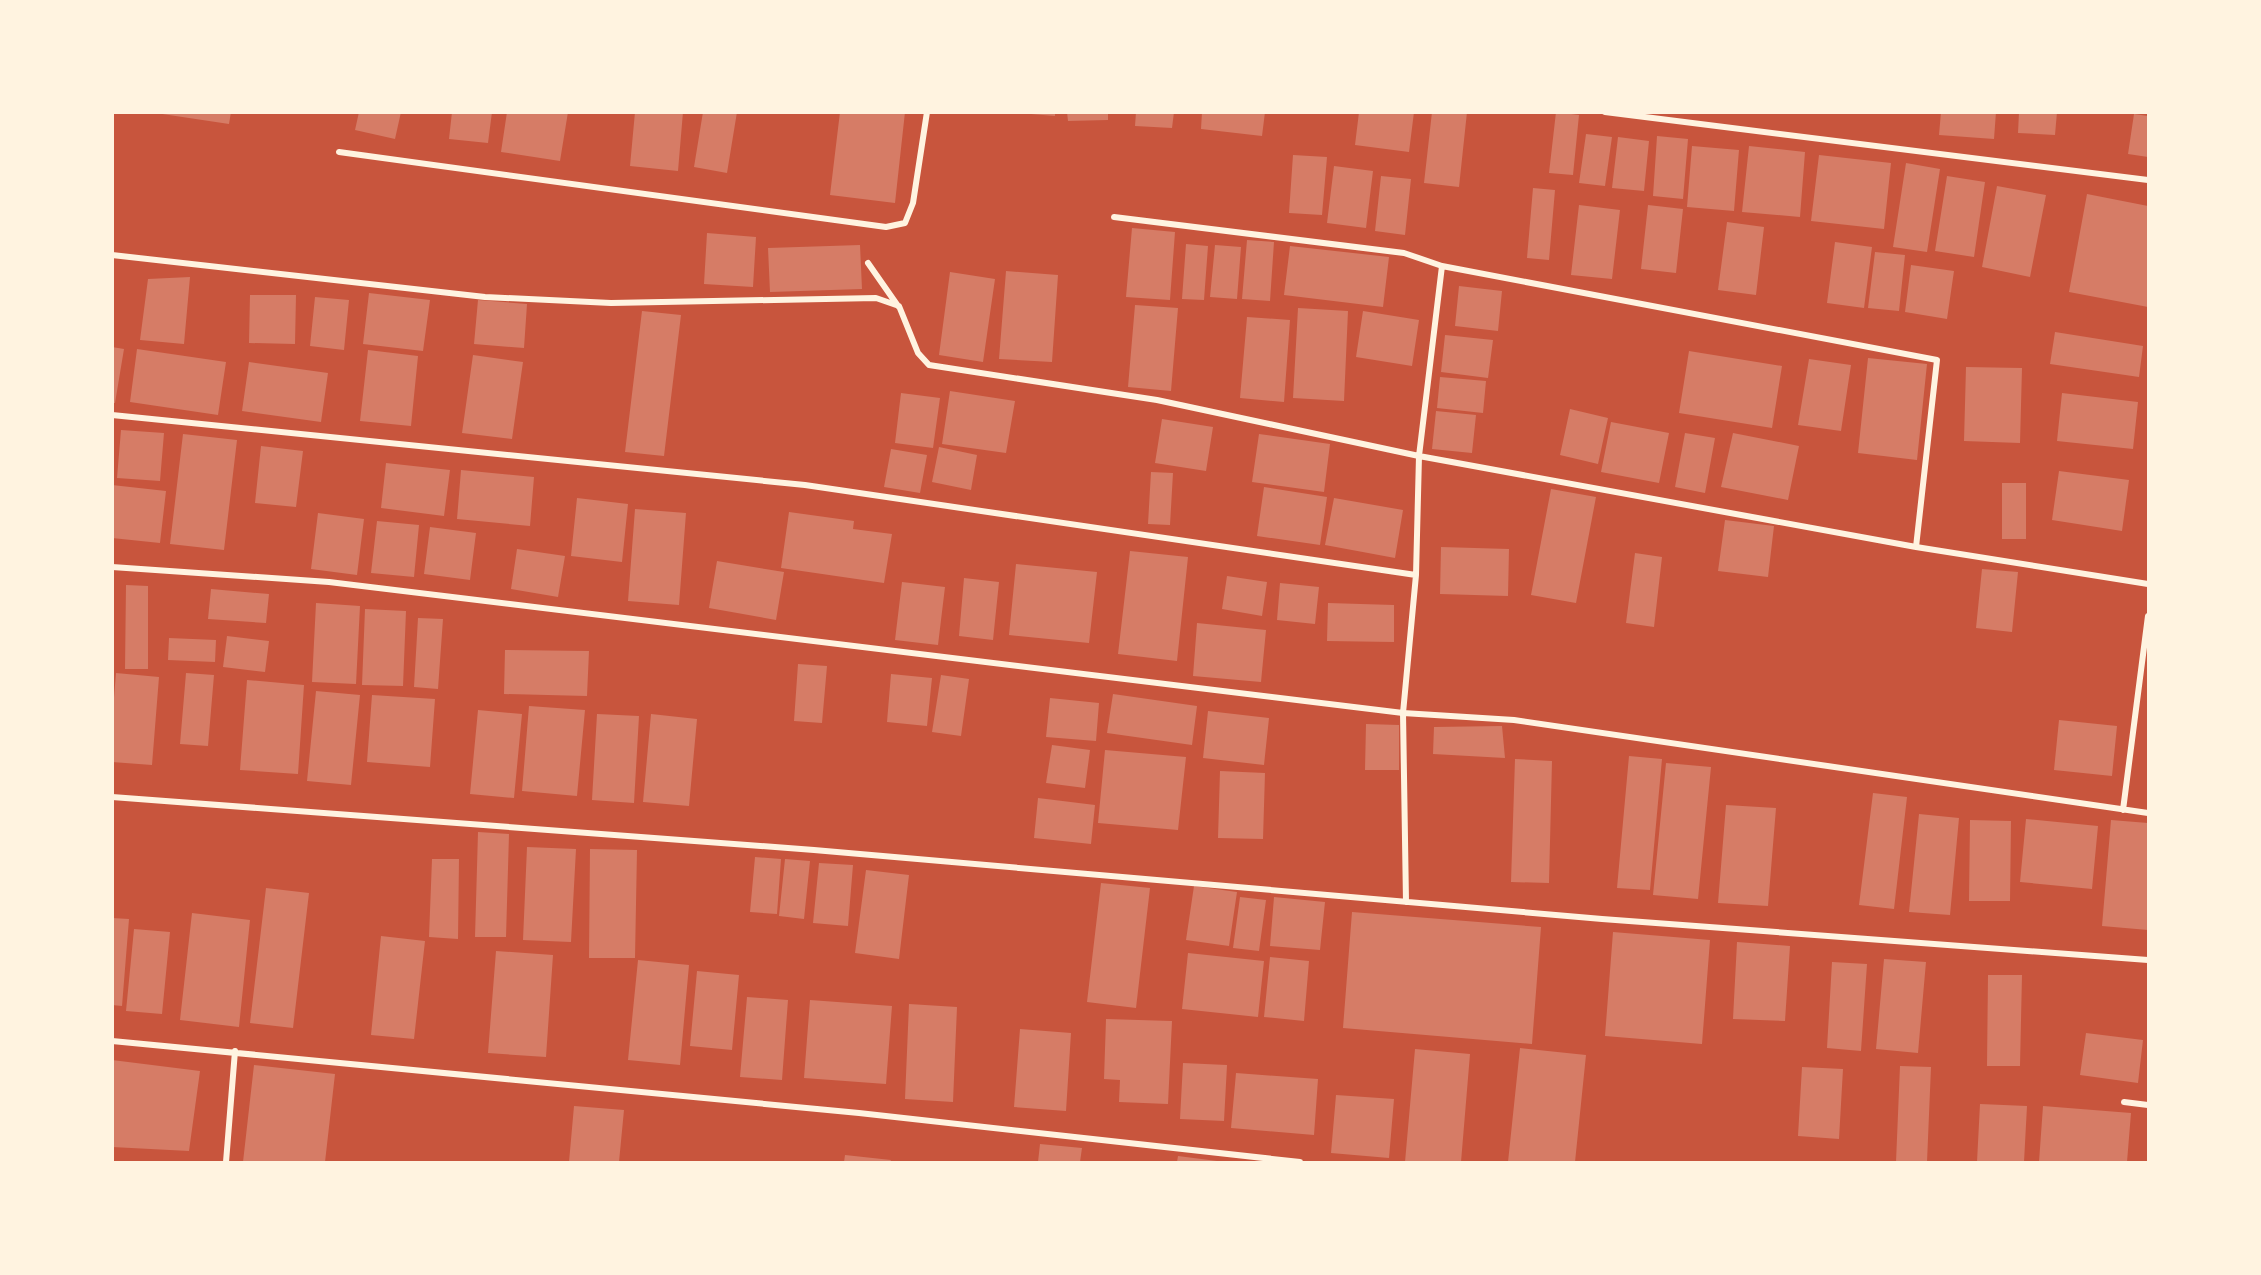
<svg xmlns="http://www.w3.org/2000/svg" width="2261" height="1275" font-family="'Noto Serif',serif">
  <style>
    .building { fill: #d67c66 }
    .lines { fill: none; stroke-linecap: round; stroke-linejoin: round }
    .minor { stroke: #fff3e0; stroke-width: 6 }
  </style>
  <rect width="100%" height="100%" fill="#c8553d"/>
  <path class="building" d="M149 112H231L229 124Z
    M359 112H401L395 139 355 130Z
    M452 112H492L488 143 449 139Z
    M507 112H568L560 161 501 152Z
    M635 112H683L678 171 630 166Z
    M703 112H737L727 173 694 167Z
    M840 112H905L895 203 830 195Z
    M1031 112H1055V116L1031 114Z
    M1067 112H1108V120L1068 121Z
    M1136 112H1174L1172 128 1135 126Z
    M1202 112H1265L1262 136 1201 129Z
    M1359 112H1414L1409 152 1355 145Z
    M1432 112H1467L1459 187 1424 183Z
    M1556 112 1579 115 1573 175 1549 173Z
    M1941 112H1996L1994 139 1939 135Z
    M2019 112H2057L2055 135 2018 133Z
    M2134 114 2148 116V157L2128 154Z
    M1586 134 1612 137 1605 186 1579 183Z
    M1657 136 1688 139 1683 199 1653 196Z
    M1618 137 1649 141 1644 191 1612 188Z
    M1692 146 1739 150 1734 211 1687 207Z
    M1749 146 1805 152 1800 217 1742 212Z
    M1293 155 1327 157 1322 215 1289 213Z
    M1819 155 1891 163 1884 229 1811 221Z
    M1906 163 1940 169 1927 252 1893 247Z
    M1334 166 1373 171 1366 228 1327 223Z
    M1381 176 1411 179 1405 235 1375 231Z
    M1947 176 1985 182 1974 257 1935 251Z
    M1997 186 2046 195 2030 277 1982 267Z
    M1533 188 1555 190 1549 260 1527 258Z
    M2087 194 2148 206V307L2069 292Z
    M1579 205 1620 210 1612 279 1571 275Z
    M1648 205 1683 209 1676 273 1641 269Z
    M1727 222 1764 227 1756 295 1718 290Z
    M1132 228 1175 232 1170 300 1126 297Z
    M707 233 756 237 753 287 704 284Z
    M1247 240 1274 242 1270 301 1242 299Z
    M1835 242 1872 247 1864 308 1827 303Z
    M1186 244 1208 246 1204 300 1182 299Z
    M860 245 862 289 770 292 768 248Z
    M1215 245 1241 247 1237 299 1210 297Z
    M1290 246 1389 257 1383 307 1284 295Z
    M1875 252 1905 255 1899 311 1868 308Z
    M1911 265 1954 271 1947 319 1905 312Z
    M1006 271 1058 275 1052 362 999 359Z
    M950 272 995 279 983 362 939 355Z
    M190 277 184 344 140 340 148 279Z
    M1459 286 1502 291 1498 331 1455 326Z
    M369 293 430 300 423 351 363 344Z
    M250 295H296L295 344 249 343Z
    M315 297 349 300 344 350 310 346Z
    M478 300 527 304 524 348 474 344Z
    M1135 305 1178 308 1171 391 1128 387Z
    M1298 308 1348 311 1344 401 1293 398Z
    M642 311 681 315 664 456 625 452Z
    M1363 311 1419 320 1412 366 1356 357Z
    M1247 317 1290 320 1284 402 1240 398Z
    M2055 332 2143 346 2139 377 2050 364Z
    M1445 335 1493 340 1488 378 1441 372Z
    M112 347 124 349 115 403H112Z
    M137 349 226 362 218 415 130 402Z
    M368 350 418 356 411 426 360 421Z
    M1689 351 1782 366 1772 428 1679 413Z
    M473 355 523 362 512 439 462 433Z
    M1868 358 1927 364 1917 460 1858 453Z
    M1809 359 1851 365 1841 431 1798 425Z
    M249 362 328 373 321 422 242 411Z
    M1966 367 2022 368 2020 443 1964 441Z
    M1440 377 1486 381 1483 413 1437 408Z
    M950 391 1015 401 1006 453 942 444Z
    M901 393 940 398 933 448 895 443Z
    M2062 393 2138 402 2133 449 2057 441Z
    M1570 409 1608 418 1598 464 1560 455Z
    M1436 411 1476 415 1472 453 1432 449Z
    M1162 419 1213 427 1206 471 1155 463Z
    M1611 422 1669 433 1659 483 1601 472Z
    M121 430 164 433 160 481 117 478Z
    M1685 433 1715 438 1705 493 1675 487Z
    M1733 433 1799 446 1788 500 1721 487Z
    M183 434 237 440 224 550 170 544Z
    M1259 434 1330 444 1324 492 1252 482Z
    M261 446 303 451 296 507 255 503Z
    M939 447 977 455 971 490 932 482Z
    M891 449 927 455 920 493 884 487Z
    M386 463 450 470 444 516 381 508Z
    M461 470 534 477 530 526 457 519Z
    M2059 471 2129 480 2122 531 2052 520Z
    M1151 472 1173 473 1170 525 1148 524Z
    M2002 483H2026V539H2002Z
    M112 485 166 491 160 543 112 538Z
    M1264 487 1327 497 1320 545 1257 536Z
    M1551 489 1596 497 1576 603 1531 595Z
    M577 498 628 504 622 562 571 556Z
    M1334 498 1403 510 1395 558 1325 545Z
    M635 509 686 513 679 605 628 601Z
    M789 512 854 521 853 529 892 534 884 583 781 568Z
    M318 513 364 519 357 575 311 569Z
    M1725 520 1774 526 1768 577 1718 571Z
    M377 521 419 525 414 577 371 573Z
    M430 527 476 533 470 580 424 574Z
    M1441 547 1509 549 1508 596 1440 594Z
    M517 549 565 556 558 597 511 589Z
    M1130 551 1188 557 1177 661 1118 654Z
    M1635 553 1662 557 1654 627 1626 623Z
    M717 561 784 572 776 620 709 608Z
    M1016 564 1097 572 1089 643 1009 635Z
    M1982 569 2018 572 2012 632 1976 628Z
    M1227 576 1267 582 1262 616 1222 609Z
    M964 578 999 582 993 640 959 636Z
    M902 582 945 587 938 645 895 640Z
    M1280 583 1319 587 1315 624 1277 620Z
    M126 585 148 586V669H125Z
    M211 589 269 594 266 623 208 619Z
    M316 603 360 606 356 684 312 682Z
    M1328 603 1394 605V642L1327 641Z
    M365 609 406 611 403 686 362 685Z
    M418 618 443 619 438 689 414 687Z
    M1197 623 1266 630 1261 682 1193 676Z
    M227 636 269 641 265 672 223 667Z
    M169 638 216 640 215 662 168 660Z
    M505 650 589 651 587 696 504 694Z
    M798 664 827 666 822 723 794 721Z
    M116 673 159 677 152 765 112 762V722Z
    M186 673 214 675 208 746 180 744Z
    M891 674 932 678 927 726 887 722Z
    M941 675 969 679 961 736 932 732Z
    M247 680 304 685 298 774 240 770Z
    M316 691 360 695 351 785 307 781Z
    M1113 694 1197 706 1192 745 1107 733Z
    M372 695 435 699 430 767 367 762Z
    M1050 698 1099 703 1096 741 1046 737Z
    M529 706 585 710 577 796 522 791Z
    M478 710 522 714 514 798 470 794Z
    M1208 711 1269 718 1264 765 1203 758Z
    M597 714 639 716 634 803 592 800Z
    M651 714 697 719 689 806 643 802Z
    M2059 720 2117 726 2112 776 2054 770Z
    M1366 724 1399 725V770H1365Z
    M1502 726 1505 758 1433 754 1434 727Z
    M1052 745 1090 750 1085 788 1046 783Z
    M1105 750 1186 757 1178 830 1098 823Z
    M1629 756 1662 759 1650 890 1617 888Z
    M1515 759 1552 761 1549 883 1511 882Z
    M1666 763 1711 767 1698 899 1653 895Z
    M1220 771 1265 773 1263 839 1218 838Z
    M1873 793 1907 797 1894 909 1859 905Z
    M1038 798 1095 805 1091 844 1034 838Z
    M1726 805 1776 808 1768 906 1718 903Z
    M1919 814 1959 818 1950 915 1909 912Z
    M2026 819 2098 826 2092 889 2020 882Z
    M1970 820 2011 821 2010 901H1969Z
    M2111 820 2148 823V930L2102 926Z
    M478 832 509 834 506 937H475Z
    M527 847 576 849 571 942 523 940Z
    M590 849 637 850 635 958H589Z
    M755 857 781 859 777 914 750 912Z
    M432 859H459L458 939 429 937Z
    M785 859 810 861 804 919 779 916Z
    M819 863 853 865 848 926 813 923Z
    M866 870 909 875 899 959 855 953Z
    M1101 883 1150 888 1136 1008 1087 1002Z
    M1194 886 1237 892 1229 946 1186 940Z
    M266 888 309 893 293 1028 250 1023Z
    M1240 897 1266 900 1259 951 1233 948Z
    M1274 897 1325 902 1320 950 1270 946Z
    M1352 912 1541 927 1532 1044 1343 1028Z
    M192 913 250 920 239 1027 180 1020Z
    M112 918 129 919 122 1006 112 1005Z
    M134 929 170 932 162 1014 126 1011Z
    M1613 932 1710 940 1702 1044 1605 1036Z
    M381 936 425 941 414 1039 371 1035Z
    M1737 942 1790 946 1785 1021 1733 1019Z
    M496 951 553 955 546 1057 488 1053Z
    M1188 953 1264 961 1258 1017 1182 1009Z
    M1270 957 1309 961 1304 1021 1264 1017Z
    M1884 959 1926 962 1918 1053 1876 1049Z
    M638 960 689 965 680 1065 628 1060Z
    M1832 962 1867 964 1861 1051 1827 1048Z
    M697 971 739 975 732 1050 690 1046Z
    M1988 975H2022L2020 1066H1987Z
    M747 997 788 1000 782 1080 740 1077Z
    M810 1000 892 1006 886 1084 804 1078Z
    M909 1004 957 1007 953 1102 905 1099Z
    M1106 1019 1172 1021 1168 1104 1119 1102 1120 1080 1104 1079Z
    M1020 1029 1071 1033 1066 1111 1014 1107Z
    M2086 1033 2143 1040 2138 1083 2080 1075Z
    M1520 1048 1586 1055 1575 1162H1508Z
    M1415 1049 1470 1054 1461 1162H1405Z
    M112 1060 200 1071 189 1151 112 1147Z
    M1183 1063 1227 1065 1224 1121 1180 1119Z
    M254 1065 335 1074 325 1162H243Z
    M1900 1066 1931 1067 1927 1162H1896Z
    M1802 1067 1843 1069 1839 1139 1798 1136Z
    M1236 1073 1318 1079 1314 1135 1231 1128Z
    M1336 1095 1394 1099 1389 1158 1331 1153Z
    M1980 1104 2027 1106 2024 1162H1977Z
    M574 1106 624 1110 619 1162H569Z
    M2043 1106 2131 1113 2127 1162H2039Z
    M1040 1144 1082 1148 1080 1162H1038Z
    M845 1155 891 1160 890 1162H844Z
    M1178 1156 1217 1161V1162H1177Z"/>
  <g class="lines">
    <path class="minor" d="M1605 112 2148 180
      M339 152 886 227 905 223 913 203 927 112
      M112 255 485 297 611 303 876 298 899 306 918 353 929 365 1157 400 1419 456 1916 547 1937 360 1442 266 1404 253 1114 217
      M868 263 898 306
      M112 415 805 485 1416 575
      M1916 547 2148 584
      M112 567 329 582 1403 713 1514 720 2148 813
      M112 797 814 850 1602 919 2148 960
      M2123 810 2148 616
      M1406 902 1403 713 1416 575 1419 456 1442 266
      M112 1041 859 1113 1300 1162
      M2124 1102 2148 1105
      M226 1162 235 1051"/>
  </g>
  <rect width="2261" height="1275" fill="none" stroke="#fff3e0" stroke-width="228"/>
</svg>
